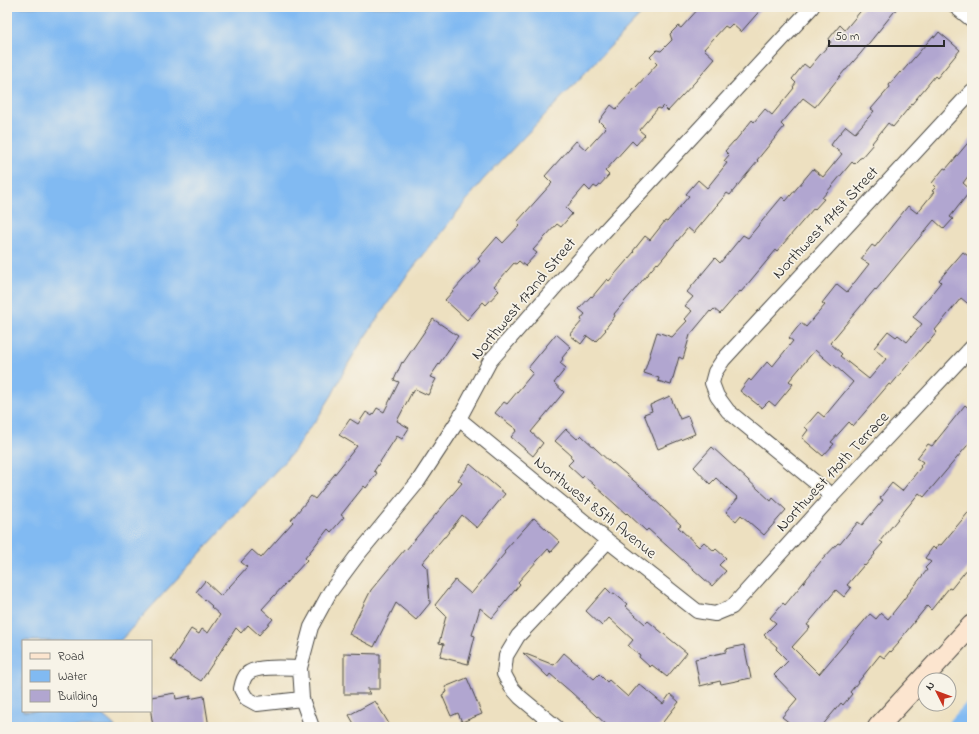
<svg xmlns="http://www.w3.org/2000/svg" width="979" height="734" font-family="'Indie Flower',sans-serif">
  <style>
    .water { fill: #81baf2; stroke: #56728e }
    .lines { fill: none; stroke-linecap: round; stroke-linejoin: round }
    .canal { stroke: #81baf2; stroke-width: 16 }
    .building { fill: #b1a6d0 }
    .street-casing { stroke: #484641; stroke-width: 16 }
    .secondary-casing { stroke: #484641; stroke-width: 22 }
    .street { stroke: #fff; stroke-width: 14 }
    .secondary { stroke: #fce5cf; stroke-width: 20 }
    .labels { text-anchor: middle; dominant-baseline: central; stroke-width: 3.5; stroke-linejoin: round; paint-order: stroke }
    .street-label { font-size: 16px; fill: #2b2b2b; stroke: #f7f3e8 }
  </style>
  <rect width="100%" height="100%" fill="#f7f3e8"/>
  <filter id="ink" filterUnits="userSpaceOnUse"><feTurbulence type="fractalNoise" baseFrequency=".025" numOctaves="2"/><feDisplacementMap in="SourceGraphic" scale="8" xChannelSelector="R" yChannelSelector="G"/><feConvolveMatrix kernelMatrix="1 2 1 2 8 2 1 2 1" color-interpolation-filters="sRGB"/></filter>
  <filter id="wash" filterUnits="userSpaceOnUse"><feTurbulence type="fractalNoise" baseFrequency=".012" numOctaves="4" result="noise"/><feDisplacementMap in="SourceGraphic" scale="16" xChannelSelector="R" yChannelSelector="G"/><feGaussianBlur stdDeviation="0.9" result="paint"/><feColorMatrix in="noise" values="0 0 0 0 0 0 0 0 0 0 0 0 0 0 0 0 0 1.4 0 .05"/><feComposite in="paint" operator="in"/></filter>
  <g filter="url(#wash)">
    <rect width="100%" height="100%" fill="#ede0c0"/>
    <path class="water" d="M7 7H648L482 181 405 278 362 341 345 369 332 395 317 419 304 435 295 450 120 641H23V711H98L116 727H17L7 719Z"/>
    <g class="lines">
      <path class="canal" d="M955 727 972 708"/>
    </g>
    <g id="blocks">
      <path class="building" d="M700 7H763L741 32 732 24 728 28 725 26 704 49 715 59 695 82 668 111 663 106 660 109 658 108 639 130 645 135 636 145 632 141 605 171 609 175 597 188 594 186 590 191 585 186 566 208 572 214 561 227 557 224 533 250 537 253 525 266 519 261 516 264 514 263 494 286 499 291 486 305 483 302 467 320 445 300 480 261 478 259 497 237 503 243 520 225 517 222 552 183 545 176 576 141 586 150 606 128 599 121 611 105 616 109 657 64 650 57 657 50 661 51 672 40 670 34 678 26 681 28Z
        M864 7H898L861 53 846 70H845L815 107 803 98 781 124 784 127 757 160 758 161 742 180 730 195 727 193 694 233 688 228 658 264 657 263 614 314 615 316 605 329 606 330 596 341 595 340 594 341 587 336 581 344 570 335 582 321 581 319 585 314 579 309 591 296 592 297 607 279 609 281 634 252 633 251 645 236 650 240 665 221 667 222 689 196 686 194 698 180 707 188 727 163 724 161 729 155 725 151 734 141H735L752 120 754 122 765 109 772 115 794 88 793 87 796 83 792 79 804 64 809 68 831 42 828 40 840 25 845 30Z
        M939 32 960 50 937 78 935 76 893 127 888 123 872 143 873 144 861 158H860L854 164 852 162 822 198 824 199 815 209 814 208 777 251 776 250 741 292 740 291 720 314 714 309 711 312 710 311 690 335 683 359 679 357 671 385 658 381 659 378 644 373 657 332 672 337 687 321 685 319 692 311 685 306 693 297 687 292 715 258 720 263 743 235 748 238 782 197 786 201 813 169 823 177 842 154 831 145 835 139 846 126 855 133 874 111 871 109 890 87 889 85 900 72 901 73 933 36 935 37Z
        M972 138V171L963 183 971 190 950 217 953 219 944 229 934 220 876 290 875 289 830 343 842 354 840 356 869 379 886 359 874 348 888 331 896 337 898 335 907 342 922 324 913 317 941 282 939 280 963 252 972 259V307L961 298 935 330 937 332 928 343 927 342 891 385 889 384 853 426 849 422 831 442 834 444 823 456 802 438 808 430 805 427 818 412 824 417 853 382 833 364 832 365 815 350 789 381 793 384 775 406 769 401 762 408 740 391 749 379 751 381 767 362 772 367 793 341 789 338 801 323 806 327 825 305 822 303 837 284 847 292 869 264 861 259 872 245 875 247 908 206 917 213 934 192 932 191 936 187 932 183 944 168 946 169Z
        M433 319 458 336 430 377 436 379 428 395 415 389 413 393 412 392 397 421 409 428 402 439 397 436 374 471 377 473 366 488 364 486 341 515 344 517 331 532 328 529 305 558 307 560 262 609 273 619 259 635 248 625 241 633 236 628 201 681 176 665 177 664 171 660 191 629 199 634 202 629 208 633 220 615 211 607 212 606 196 592 205 581 221 596 247 567 241 562 252 550 261 558 293 522 291 520 311 496 315 499 357 446 339 435 350 419 358 424 366 412 372 416 377 408 384 412 399 382 394 380 402 362 403 363Z
        M556 334 571 347 562 358 563 359 560 363 566 368 554 383 564 392 531 432 543 443 533 456 511 437 517 430 495 413 504 402 507 404 533 373 528 368Z
        M670 396 680 419 688 416 695 434 658 449 644 414 652 411 650 405Z
        M965 405 972 411V440L924 497 919 493 880 541 883 543 874 553 875 554 865 566 864 565 847 585 851 588 844 597 836 590 807 625 810 627 792 647 819 674 870 614 876 619 881 613 888 619 927 570 925 568 931 562 925 558 933 547 935 549 939 544 941 545 972 508V563L951 589 949 588 931 610 927 606 898 642 899 643 891 652 890 651 884 658 880 655 850 692 852 694 843 705 841 703 821 727H795L782 717 797 699 774 675 788 661 776 649 777 647 764 635 776 623 770 618 783 603 785 605 821 561 838 543 840 544 858 522 862 525 883 500 880 498 892 483 902 491 921 467 920 466 923 462 917 458 928 444 932 446Z
        M566 429 577 439 581 435 612 464 613 463 647 492H646L681 525 678 527 699 547 704 542 714 551 716 549 726 558 719 565 726 571 712 586 648 529 646 531 627 513 626 514 584 476 582 478 568 465 573 460 570 457 571 455 555 441Z
        M712 447 771 501 773 498 786 510 764 535 741 515 736 521 726 512 738 498 716 478 710 484 694 467Z
        M470 464 505 494 477 528 462 515 445 537H444L422 563 427 568 430 603 416 620 396 603 374 647 349 634 371 590 405 549 406 550 462 483 458 480Z
        M534 518 560 542 551 552 548 549 518 582 520 584 492 618 480 608 472 635 475 636 468 664 440 657 444 644 439 643 446 616 435 605 455 580 471 594 505 553 504 551Z
        M606 588 612 594 614 593 627 604 625 606 645 624 648 621 687 653 667 677 652 665 650 667 639 657 640 655 628 646 633 640 609 618 602 626 586 611Z
        M744 645 751 678 721 684 720 681 700 686 695 659 726 652V649Z
        M344 653 380 654V689H367L370 694H344Z
        M523 653 554 665 564 653 594 679 599 674 607 682 609 680 628 697 639 684 663 704 670 694 679 702 659 727H609L571 692 550 674 548 677Z
        M467 678 482 714 462 722 458 713 451 716 442 695 447 692 445 687Z
        M175 693 176 699 191 696 189 699 204 696 209 727H153L151 713V697Z
        M375 701 391 727H356L349 715Z"/>
    </g>
  </g>
  <g filter="url(#ink)">
    <use href="#blocks" fill-opacity="0" stroke="#484641" stroke-width="1"/>
    <g class="lines">
      <defs>
        <path id="street" d="M956 7 972 20
          M459 419 608 541 697 611 715 614 732 607 832 496 972 347
          M832 496 728 411 717 396 712 383 715 372 723 360 972 91
          M300 668C287 668 256 665 247 674 243 678 242 684 241 689L246 698 257 704 302 699
          M312 727 302 699 300 668 311 627 330 592 356 557 417 483 459 419 490 361 602 234 812 7
          M556 727 520 697 511 687 504 674 506 656 518 636 608 541"/>
        <path id="secondary" d="M878 727 972 625"/>
      </defs>
      <use href="#street" class="street-casing"/>
      <use href="#secondary" class="secondary-casing"/>
      <use href="#street" class="street"/>
      <use href="#secondary" class="secondary"/>
    </g>
  </g>
  <g class="labels">
    <g class="street-label">
      <text transform="translate(826 223) rotate(-47)">Northwest 171st Street</text>
      <text transform="translate(524 299) rotate(-50)">Northwest 172nd Street</text>
      <text transform="translate(833 472) rotate(-47)">Northwest 170th Terrace</text>
      <text transform="translate(595 508) rotate(39)">Northwest 85th Avenue</text>
    </g>
  </g>
  <rect width="979" height="734" fill="none" stroke="#f7f3e8" stroke-width="24"/>
  <rect x="22" y="640" width="130" height="72" fill="#f7f3e8" stroke="#a5a39c"/>
  <rect x="30" y="653" width="20" height="6" fill="#fce5cf" stroke="#a5a39c"/>
  <text x="58" y="660" font-size="12" fill="#2b2b2b">Road</text>
  <rect x="30" y="670" width="20" height="12" fill="#81baf2" stroke="#a5a39c"/>
  <text x="58" y="680" font-size="12" fill="#2b2b2b">Water</text>
  <rect x="30" y="690" width="20" height="12" fill="#b1a6d0" stroke="#a5a39c"/>
  <text x="58" y="700" font-size="12" fill="#2b2b2b">Building</text>
  <g transform="translate(937 692) rotate(312)"><circle r="19" fill="#f7f3e8" stroke="#a5a39c"/>
  <path d="M0-3L7 15L0 10L-7 15Z" fill="#c8321e"/>
  <text y="-6" font-size="11" font-weight="bold" text-anchor="middle" fill="#2b2b2b">N</text>
  </g>
  <path d="M829 40v6h115v-6" fill="none" stroke="#2b2b2b" stroke-width="2"/>
  <text x="835" y="40" font-size="12" fill="#2b2b2b" stroke="#f7f3e8" stroke-width="3" paint-order="stroke">50 m</text>
</svg>
